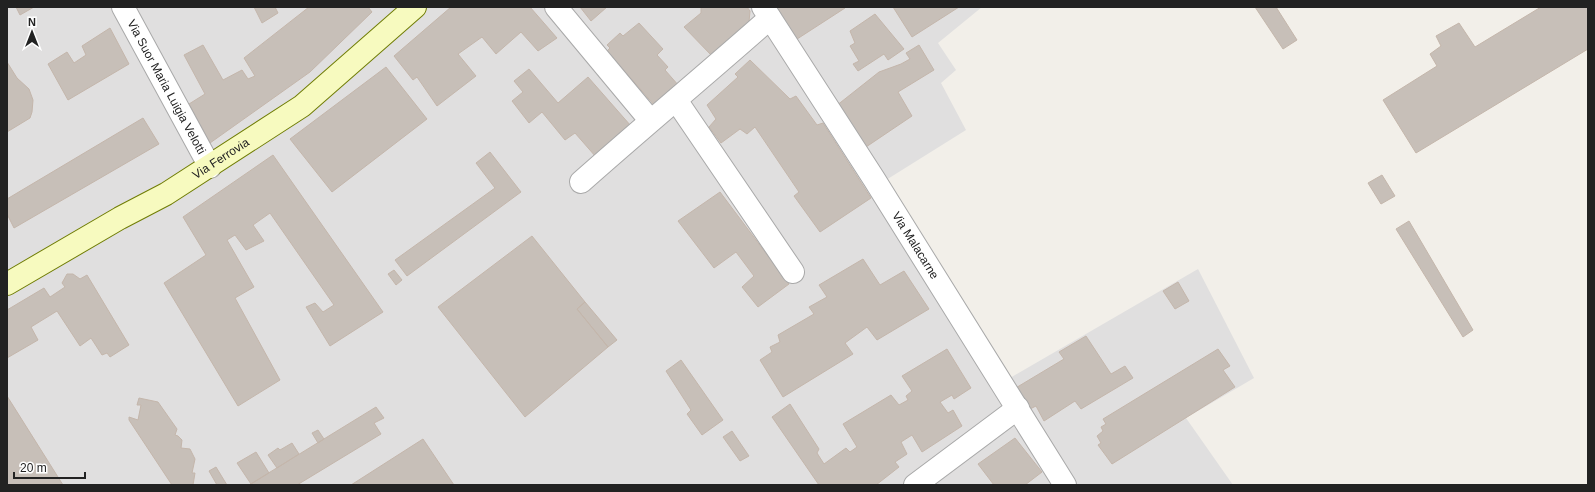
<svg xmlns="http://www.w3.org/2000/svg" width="1595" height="492" font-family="Helvetica,sans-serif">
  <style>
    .residential { fill: #e0dfdf }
    .building { fill: #c7bfb8; stroke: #c4b6ab }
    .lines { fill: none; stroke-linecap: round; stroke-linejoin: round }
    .street-casing { stroke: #a9a9a9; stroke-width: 24 }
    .secondary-casing { stroke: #707d05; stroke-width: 24 }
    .street { stroke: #fff; stroke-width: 22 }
    .secondary { stroke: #f7fabf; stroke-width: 22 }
    .labels { text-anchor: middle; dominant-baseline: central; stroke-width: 3; stroke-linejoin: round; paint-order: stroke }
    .street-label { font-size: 12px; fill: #222; stroke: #fff }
  </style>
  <rect width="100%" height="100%" fill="#f2efe9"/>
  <path class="residential" d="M7 7H982L938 43 956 70 941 83 966 130 886 180 1010 378 1198 269 1254 378 1186 418 1233 485H7Z"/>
  <path class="building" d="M16 7H34L20 15Z
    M254 7H275L278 13 262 23Z
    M309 7H368L372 12 310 72 210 143 189 104 205 94 184 55 203 45 223 80 242 70 248 79 255 76 244 58Z
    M451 7H530L557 38 538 51 521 32 496 54 482 37 458 54 476 76 437 106 417 77 413 80 394 56Z
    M580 7H607L591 21Z
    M701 7H747L750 11 749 22 711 55 684 27 701 13Z
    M771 7H844L845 8 794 41Z
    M893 7H959L912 37Z
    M1255 7H1276L1297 40 1283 49Z
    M1541 7H1588V49L1416 153 1383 100 1437 66 1430 54 1441 46 1436 36 1459 23 1475 47Z
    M875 14 904 49 888 60 884 54 858 71 853 64 859 61 850 46 855 43 850 31Z
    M639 23 663 49 657 55 668 67 665 70 679 86 655 106 607 51 610 48 607 45 620 33 623 36Z
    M110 28 129 64 68 100 48 64 67 52 74 63 86 55 82 46Z
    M919 45 934 70 898 92 912 116 866 147 836 106 879 72 901 64 910 59 906 53Z
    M750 60 790 99 796 96 817 125 823 123 871 198 820 232 794 196 799 192 755 127 747 134 740 129 721 143 709 127 716 119 707 105 738 77 735 74Z
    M7 62 17 78 29 89 33 100 32 112 30 118 7 132Z
    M386 67 427 119 332 192 290 139Z
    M529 69 558 103 588 77 631 126 596 157 575 133 565 140 542 112 529 123 512 101 523 92 514 81Z
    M143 118 159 144 14 228 7 214V199Z
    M490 152 521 192 407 276 395 260 495 188 476 163Z
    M273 155 383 312 330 346 306 307 315 303 323 312 334 305 270 213 253 225 264 241 246 250 235 235 227 240 254 287 235 298 280 380 238 406 164 283 206 255 183 217Z
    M1382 175 1395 196 1381 204 1368 183Z
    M720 192 789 284 758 307 742 287 754 276 736 252 714 268 678 221Z
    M1409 221 1473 330 1463 337 1396 229Z
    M532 236 585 302 577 309 608 347 525 417 438 307Z
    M863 259 880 285 904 271 929 309 877 340 867 327 845 343 853 354 783 397 760 360 772 352 770 347 780 342 778 335 814 314 809 307 827 297 819 285Z
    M394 270 402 280 396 285 388 274Z
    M67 274H73L80 279 87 275 129 345 110 357 107 353 102 355 91 338 80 346 57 311 31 327 38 340 7 358V310L44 288 50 297 65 287 62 283Z
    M1178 282 1189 301 1175 309 1163 291Z
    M585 302 617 340 608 347 577 309Z
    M1086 336 1111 374 1125 366 1133 378 1081 409 1075 401 1044 421 1036 406 1028 410 1014 389 1064 359 1059 352Z
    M947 349 971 388 954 399 952 395 940 402 948 413 953 410 962 426 922 452 912 435 901 442 907 454 895 462 899 467 876 485H819L772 417 790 404 819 449 817 453 824 464 846 448 850 452 857 447 843 424 891 395 899 405 908 400 906 396 912 391 902 376Z
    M1218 349 1230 366 1223 370 1235 387 1112 464 1098 445 1101 443 1097 436 1103 431 1101 427 1106 424 1103 419Z
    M681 360 723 420 702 435 687 414 691 410 666 371Z
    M7 396 63 485H7Z
    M139 398 158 402 177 429 175 435 178 436 182 440 181 448 190 449 195 459 192 473H195L193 485H172L129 420V417L138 420 141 405H137Z
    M376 407 384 418 374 423 381 434 297 485H249Z
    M318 430 324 439 318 443 312 433Z
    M732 431 749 456 740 461 723 437Z
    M1015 438 1042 472 1025 485H994L978 464Z
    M423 439 454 485H351Z
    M292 443 299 454 277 468 268 455 278 448 280 450Z
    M256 452 269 473 251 484 237 463Z
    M216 467 227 485H217L209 471Z"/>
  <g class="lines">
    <defs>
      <g id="street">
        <path id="s1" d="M123 7 210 167"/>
        <path d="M556 7 650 120"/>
        <path id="s2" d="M763 7 874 179 1065 485"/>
        <path d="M676 100 793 272"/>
        <path d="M581 182C644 126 708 73 770 18"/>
        <path d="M915 485 1018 408"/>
      </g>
      <g id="secondary">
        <path id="s3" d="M7 284 120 218 166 194 302 106 415 7"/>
      </g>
    </defs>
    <use href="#street" class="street-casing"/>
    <use href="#secondary" class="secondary-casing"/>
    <use href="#street" class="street"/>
    <use href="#secondary" class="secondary"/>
  </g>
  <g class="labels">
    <g class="street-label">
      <text stroke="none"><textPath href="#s1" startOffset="91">Via Suor Maria Luigia Velotti</textPath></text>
      <text stroke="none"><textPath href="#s3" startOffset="248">Via Ferrovia</textPath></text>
      <text stroke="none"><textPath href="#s2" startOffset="283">Via Malacarne</textPath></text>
    </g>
  </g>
  <rect width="1595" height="492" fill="none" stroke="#222222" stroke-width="16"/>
  <g transform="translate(32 32)" stroke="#ffffff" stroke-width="3" paint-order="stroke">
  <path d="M0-3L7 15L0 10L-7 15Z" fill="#222222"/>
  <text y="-6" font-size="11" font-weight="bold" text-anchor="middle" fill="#222222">N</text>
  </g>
  <path d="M14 472v6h71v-6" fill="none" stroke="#222222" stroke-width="2"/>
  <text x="20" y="472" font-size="12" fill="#222222" stroke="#ffffff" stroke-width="3" paint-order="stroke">20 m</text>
</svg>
